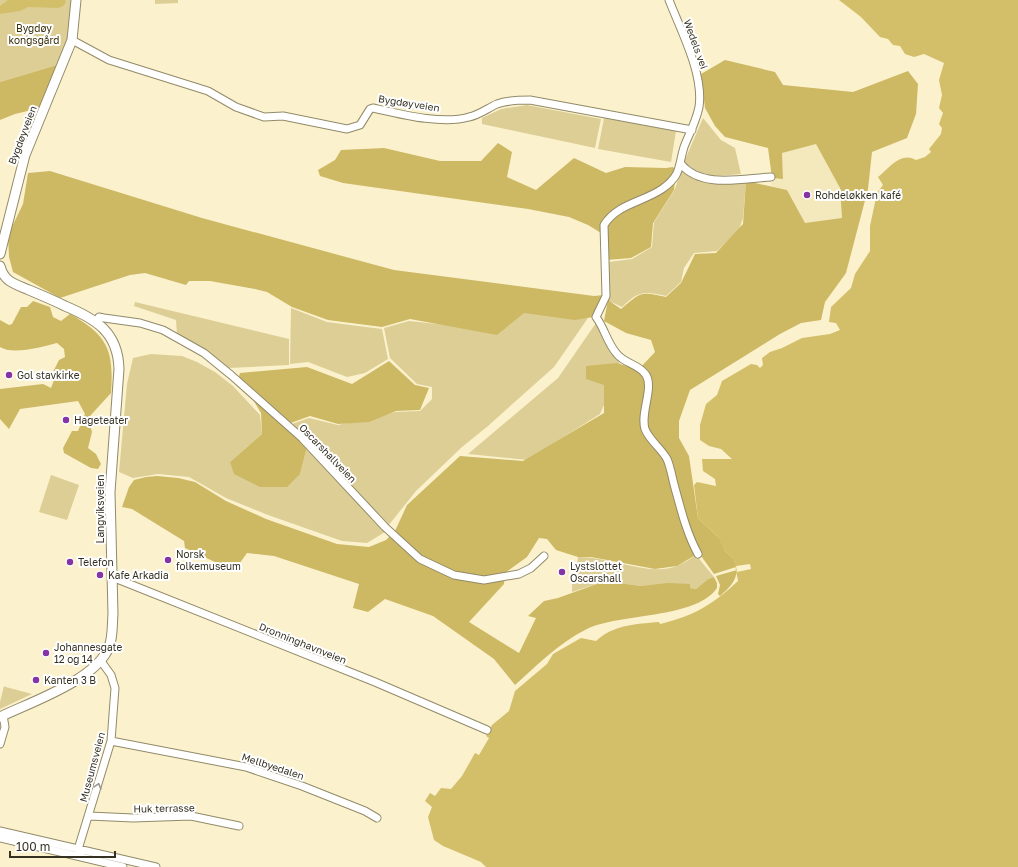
<svg xmlns="http://www.w3.org/2000/svg" width="1018" height="867" font-family="'Golos Text',sans-serif">
  <style>
    .built { fill: #f4e9bc }
    .green { fill: #ddce96 }
    .forest { fill: #cdb864 }
    .water { fill: #d3be6a }
    .pier { fill: #fbf2cd }
    .lines { fill: none; stroke-linecap: round; stroke-linejoin: round }
    .minor-casing { stroke: #928a68; stroke-width: 9 }
    .tertiary-casing { stroke: #928a68; stroke-width: 11 }
    .minor { stroke: #fff; stroke-width: 7 }
    .tertiary { stroke: #fff; stroke-width: 9 }
    .oneway { stroke: #9a9890 }
    .poi-dot { fill: #8534a3; stroke: #fff; stroke-width: 1.5 }
    .labels { text-anchor: middle; dominant-baseline: central; stroke-width: 4; stroke-linejoin: round; paint-order: stroke }
    .park-label { font-size: 10px; fill: #39300a; stroke: #fff }
    .street-label { font-size: 10px; fill: #343122; stroke: #fff }
    .poi-label { font-size: 10px; fill: #343122; stroke: #fff; text-anchor: start }
  </style>
  <rect width="100%" height="100%" fill="#fbf2cd"/>
  <path class="built" d="M816 144 840 188 842 219 805 223 787 190 771 186 772 178 783 179 782 153Z"/>
  <path class="green" d="M0 0H72L69 37 57 65 0 82Z
    M155 0H178V3L155 4Z
    M527 105 601 119 595 148 482 124V118L501 109Z
    M604 118 676 131 671 162 598 149Z
    M703 118 721 140 735 148 741 174C718 176 703 179 684 162Z
    M681 171C702 183 722 182 746 181L743 218 739 230 717 251 694 253 684 268 681 282 666 296C643 291 639 291 622 307L607 300 609 291V262L632 259 652 247 654 222 675 189Z
    M135 302 289 339V365L229 368 177 335 176 320 134 306Z
    M291 308 327 322 382 329 388 359 365 373 347 377 308 362 290 364Z
    M524 311 588 318 554 367 488 426 462 447 416 491 388 526 289 425 309 418 338 425 395 412 420 411 432 399V387L417 384 390 358 384 328 409 321 493 330Z
    M596 323 621 366 600 414 527 460 468 454 558 378Z
    M151 354 182 356 197 362 215 372 233 386 260 415 262 434 230 462 300 474 307 447 385 532 367 543 342 541 268 515 226 498 189 477 158 474 133 478 119 472 127 384 133 358Z
    M51 475 79 485 67 520 39 512Z
    M696 555 714 577 708 579 696 589 690 588 689 584 641 586 605 581 572 592V581L578 578 576 571 578 557C609 556 648 577 677 566 684 563 690 559 696 555Z
    M4 686 6 687 32 694 0 709V702Z"/>
  <path class="forest" d="M725 60 775 72 783 85 853 92 908 71 918 84 916 114 907 138 872 152 868 189 846 273 825 302 821 320 801 323 780 334 690 390 679 421V438L689 456 698 518 720 539 725 551 734 559 736 567 714 574 699 553 677 566 655 569 591 557H578L556 550 547 539 539 538 527 557 505 573 504 584 469 622 519 653 536 618 528 616 544 601 558 598 605 581 641 586 668 583 690 584V588L696 589 708 579 714 577 717 583V588C696 619 619 613 587 629 560 642 537 665 515 685L494 659 433 616 385 599 368 612 353 608 359 584 274 556 247 553 234 571 185 548 184 541 132 509 122 507 129 487 134 480 146 477 157 476 178 478 195 482 226 501 266 519 337 544 369 547 386 540 395 531 407 505 460 456 523 461 604 413V385L586 379V366L617 363 638 370 655 352 651 340 626 333 604 321 608 300 621 309C641 292 640 291 666 297L681 283 695 254 716 253 743 224 746 181 787 190 805 223 842 218 840 188 816 144 782 153 783 179 772 178 768 148 725 137 715 126 705 108 701 74Z
    M57 65 40 108 15 114 0 120V82Z
    M498 143 512 152 507 177 536 190 574 158 606 173 625 167 666 168 673 167 676 171 674 190 653 223 651 247 631 258 606 260V236L588 225 569 217 528 209 343 183 320 176 318 170 335 160 341 150 384 148 440 161H481Z
    M50 171 202 218 394 270 594 296 604 295 593 317 575 320 524 313 497 335 410 319 382 327 328 320 292 307 267 292 255 289 210 281H189L186 285 145 273 130 275 60 298 13 272 9 257 8 235 23 204 28 173Z
    M33 301 50 307 53 317 61 321 70 314C108 335 114 351 111 393L90 416V425L92 432 88 448 96 454 101 464 98 469 91 468 64 453 63 448 72 431H78L85 414 78 401 20 409 9 429 0 419V389L43 384 51 388 54 380 50 378 59 360 65 357 64 349 57 343C43 347 12 355 0 347V320L9 325 12 324 21 307H27Z
    M389 361 415 385 429 388 420 410 396 411 369 422 338 424 310 416 288 424 285 428 307 447 300 474 287 487H260L234 474 230 462 262 434 261 413 239 376 240 373 307 367 352 384Z
    M737 570C736 582 728 589 720 596L718 594 720 585 716 576Z"/>
  <path class="water" d="M8 0H65L66 2 63 6 58 8 28 7 20 11 0 14V6Z
    M839 0H1018V867H486L481 862 443 846 434 840 428 817 432 807 425 801 430 793 435 796 441 788 451 789 462 776 475 753 479 755 489 738 486 736 492 725 509 711 515 691 547 664 553 654 581 638 596 641C613 625 635 624 659 622L660 624C694 616 712 605 738 581L734 559 725 551 717 536 698 518 694 485 697 482 716 486 715 479 703 471 702 459H732L721 449 709 446 700 440V425L706 404 717 395 722 381 751 364 757 365 760 368 763 365 762 358 770 352 782 348 802 338 830 334 840 330 836 323 829 322 831 307 851 288 855 274 870 251V226L877 193 883 185 878 177C889 168 901 151 916 160L925 157 931 152 929 149 941 134 942 128 939 124 943 113 939 108 942 95 939 80 944 63 924 54 914 57 905 54 900 46 893 45 888 39 880 37 861 17Z"/>
  <path class="pier" d="M750 564 751 569 737 572 736 566Z"/>
  <g class="lines">
    <defs>
      <path id="minor" d="M669 0C681 31 704 74 699 107 696 122 689 134 684 147 678 166 682 175 662 189 643 202 617 204 604 225L606 296 596 317C605 329 607 343 617 354 625 364 639 364 646 375 654 388 640 413 645 429 649 440 661 448 667 459 671 468 672 478 675 488 681 510 687 534 698 554
        M72 40 109 60 208 91 236 107 264 117 283 116 347 129 360 125 370 109 373 108C400 114 442 125 469 117 479 115 488 108 497 104 508 100 519 100 530 100L692 130
        M681 164C701 189 744 178 771 177
        M96 321 99 317 104 318 140 323 163 330 204 353 231 375 302 438 385 527 420 559 454 575 484 580 519 574 531 568 544 556
        M112 577 375 682 487 730
        M111 741 246 767 302 786 365 811 377 818
        M0 744 5 727 3 715
        M89 816 133 818 191 816 239 826
        M0 831 156 867
        M0 838 123 867
        M76 856 111 741 115 688 111 675 101 661"/>
      <path id="tertiary" d="M0 254 25 155 72 40 76 0
        M0 266C4 282 15 284 29 290 41 295 53 300 65 306 96 319 118 332 119 369L110 492 113 614C112 625 113 637 109 647 96 680 31 702 0 717"/>
    </defs>
    <use href="#minor" class="minor-casing"/>
    <use href="#tertiary" class="tertiary-casing"/>
    <use href="#minor" class="minor"/>
    <use href="#tertiary" class="tertiary"/>
  </g>
  <defs><path id="oneway-chevron" d="M-2-3.5L2.5 0L-2 3.5" fill="none" stroke-width="1.6" stroke-linecap="round" stroke-linejoin="round"/></defs>
  <use class="oneway" href="#oneway-chevron" transform="translate(98 786) rotate(-74)"/>
  <g class="poi-dot">
    <circle cx="807" cy="195" r="4"/>
    <circle cx="9" cy="375" r="4"/>
    <circle cx="66" cy="420" r="4"/>
    <circle cx="168" cy="560" r="4"/>
    <circle cx="70" cy="562" r="4"/>
    <circle cx="562" cy="572" r="4"/>
    <circle cx="100" cy="575" r="4"/>
    <circle cx="46" cy="653" r="4"/>
    <circle cx="36" cy="680" r="4"/>
  </g>
  <g class="labels">
    <g class="park-label">
      <text x="34" y="28">Bygdøy<tspan x="34" dy="12">kongsgård</tspan></text>
    </g>
    <g class="street-label">
      <text transform="translate(696 44) rotate(70)">Wedels vei</text>
      <text transform="translate(409 103) rotate(9)">Bygdøyveien</text>
      <text transform="translate(22 135) rotate(-69)">Bygdøyveien</text>
      <text transform="translate(328 453) rotate(46)">Oscarshallveien</text>
      <text transform="translate(100 509) rotate(-90)">Langviksveien</text>
      <text transform="translate(303 643) rotate(22)">Dronninghavnveien</text>
      <text transform="translate(273 766) rotate(18)">Mellbyedalen</text>
      <text transform="translate(92 767) rotate(-75)">Museumsveien</text>
      <text transform="translate(164 808) rotate(-1)">Huk terrasse</text>
    </g>
    <g class="poi-label">
      <text x="815" y="195">Rohdeløkken kafé</text>
      <text x="17" y="375">Gol stavkirke</text>
      <text x="74" y="420">Hageteater</text>
      <text x="176" y="554">Norsk<tspan x="176" dy="12">folkemuseum</tspan></text>
      <text x="78" y="562">Telefon</text>
      <text x="570" y="566">Lystslottet<tspan x="570" dy="12">Oscarshall</tspan></text>
      <text x="108" y="575">Kafe Arkadia</text>
      <text x="54" y="647">Johannesgate<tspan x="54" dy="12">12 og 14</tspan></text>
      <text x="44" y="680">Kanten 3 B</text>
    </g>
  </g>
  <path d="M10 851v6h105v-6" fill="none" stroke="#343122" stroke-width="2"/>
  <text x="16" y="851" font-size="12" fill="#343122" stroke="#ffffff" stroke-width="3" paint-order="stroke">100 m</text>
</svg>
